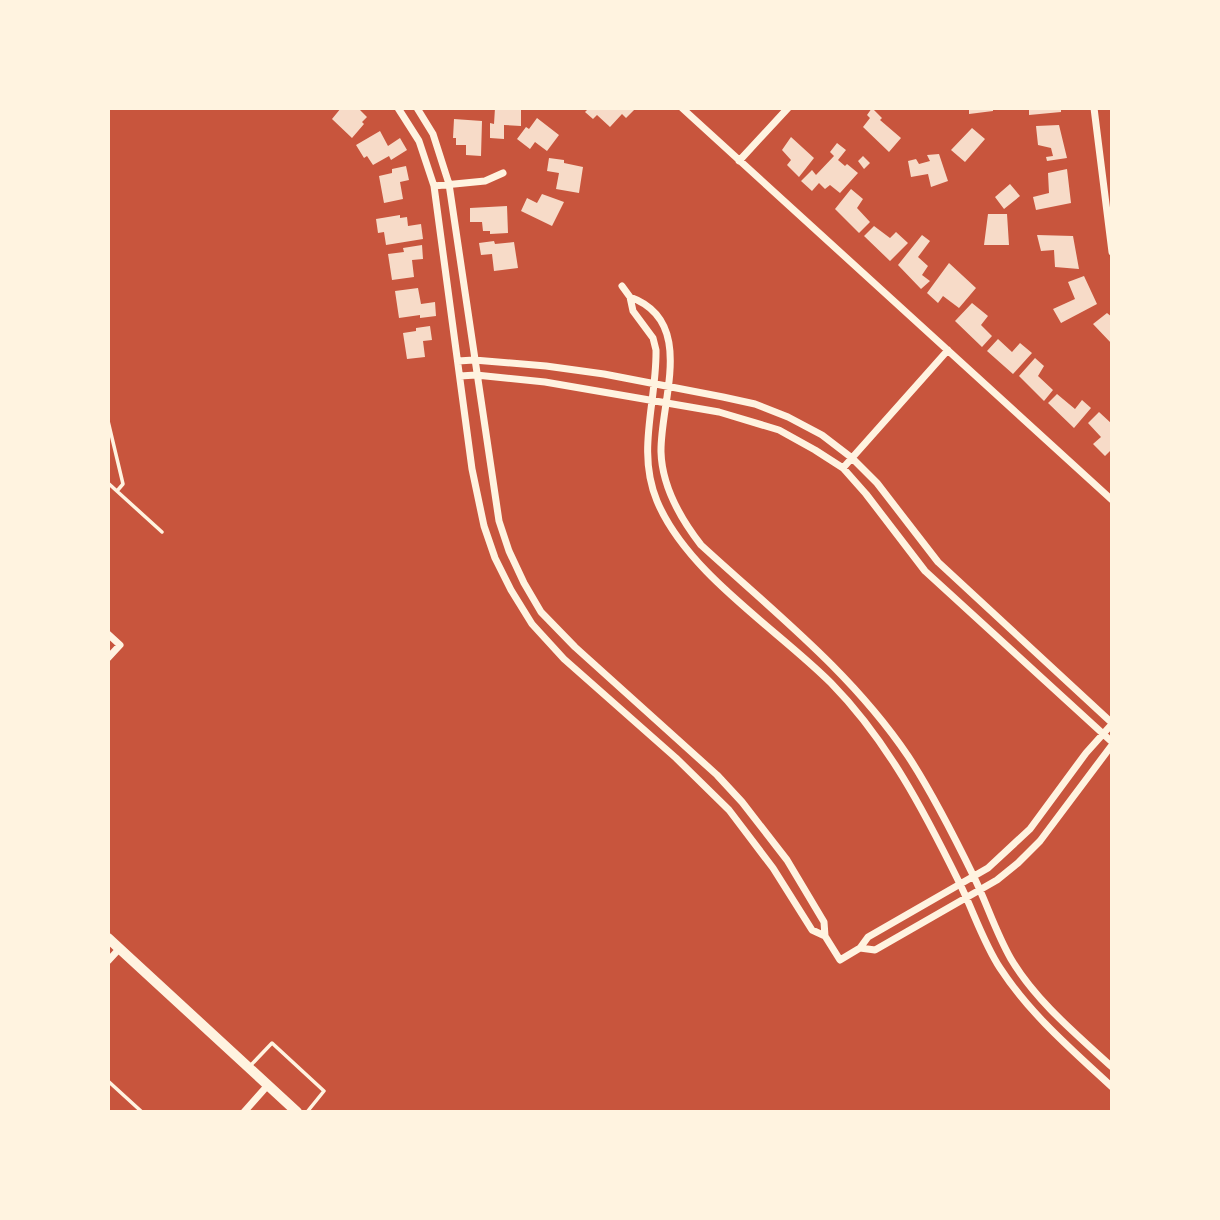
<svg xmlns="http://www.w3.org/2000/svg" width="1220" height="1220" font-family="Roboto,sans-serif">
  <style>
    .building { fill: #f7dbc8 }
    .lines { fill: none; stroke-linecap: round; stroke-linejoin: round }
    .service { stroke: #fff3e0; stroke-width: 3.5 }
    .minor { stroke: #fff3e0; stroke-width: 7 }
    .secondary { stroke: #fff3e0; stroke-width: 10 }
  </style>
  <rect width="100%" height="100%" fill="#c8553d"/>
  <path class="building" d="M341 108H361L360 110 367 117 362 122 364 124 352 138 332 119Z
    M495 108H521V126L504 125V139L490 138V123L494 124Z
    M589 108H636L626 118 622 114 610 127 597 115 593 119 585 112Z
    M872 108 882 118 880 120 901 138 889 152 863 127 870 118 867 115Z
    M969 108H993V111L969 114Z
    M1029 108H1061V112L1029 115Z
    M537 118 559 135 547 151 535 142 530 149 517 139 526 127 529 129Z
    M454 119 482 121 481 156 466 155V145H456V138H453Z
    M1059 125 1067 158 1047 161 1046 157 1053 156 1051 148 1038 145 1036 126Z
    M972 128 985 139 965 162 951 150Z
    M380 131 388 146 400 138 407 150 391 160 389 156 373 165 367 156 364 158 356 145Z
    M791 137 814 158 799 177 787 165 791 160 782 150Z
    M837 143 846 150 838 160 845 166 847 164 858 173 840 193 830 185 825 189 819 183 812 191 801 181 812 170 816 175 834 156 830 152Z
    M939 154 948 181 931 187 928 174 911 177 908 161 916 159 919 164 930 161 927 155Z
    M863 156 870 163 864 169 858 161Z
    M549 158 564 160V163L583 167 579 193 556 189 559 173 547 171Z
    M406 166 409 180 400 182 403 199 384 203 379 176 392 173V169Z
    M1067 169 1071 203 1036 210 1033 197 1049 193 1048 173Z
    M1010 184 1020 196 1004 209 995 197Z
    M851 189 863 199 857 208 870 222 859 233 835 209Z
    M542 194 564 202 552 226 521 211 527 198 537 203Z
    M507 206 508 233 490 234V231H483L482 222H470V208Z
    M988 214H1007L1009 245H984Z
    M400 215V218L407 217 408 226 421 224 423 239 386 245 384 232 378 233 376 219Z
    M874 226 890 238 896 232 908 243 890 261 864 236Z
    M922 235 930 241 918 257 928 266 922 275 930 281 921 289 898 265Z
    M1037 235 1073 236 1079 269 1055 267 1054 250 1041 251Z
    M494 241 495 244 514 242 518 268 494 271 492 254 481 255 479 243Z
    M422 245 423 259 412 260 414 277 392 280 388 254 404 252 403 248Z
    M949 263 976 288 959 308 943 296 938 303 927 293Z
    M1084 276 1097 304 1061 323 1053 309 1075 299 1068 282Z
    M418 288 421 304 435 302 436 316 420 318V315L399 318 395 291Z
    M972 303 988 316 981 325 992 336 982 347 955 321Z
    M1107 313 1112 317V344L1093 324Z
    M430 326 432 340 423 341 425 357 407 359 403 333 416 331V328Z
    M998 339 1012 352 1020 343 1032 353 1013 374 987 351Z
    M1035 358 1044 366 1038 376 1053 390 1044 401 1019 376Z
    M1057 394 1075 409 1082 400 1091 408 1074 428 1048 403Z
    M1099 412 1112 424V449L1105 456 1093 444 1101 437 1088 423Z"/>
  <g class="lines">
    <path class="service" d="M108 421 123 484 117 491
      M108 483 162 532
      M251 1065 272 1043 324 1091 307 1112
      M108 1081 142 1112"/>
    <path class="minor" d="M398 108 419 141 434 186 472 469 484 526 495 558 511 590 532 624 564 659 676 758 729 810 773 868 812 930 825 936
      M417 108 433 134 449 184 499 521 509 551 524 583 541 612 575 647 717 775 742 802 787 860 824 922 825 936 840 960 860 948 868 937 988 868 1030 829 1086 753 1112 724
      M682 108 1112 500
      M1094 108 1112 252
      M739 161 788 108
      M434 186 485 181 503 173
      M622 286 630 297 633 311 653 338 656 350C657 401 636 451 657 501 687 573 776 628 831 683 887 740 924 811 959 882 973 910 983 942 1000 968 1030 1014 1071 1049 1112 1087
      M630 297C697 321 660 401 661 452 662 486 680 518 701 545 774 612 852 673 908 756 933 794 954 836 974 877 987 904 996 933 1011 959 1036 1001 1076 1034 1112 1067
      M458 361 474 360 546 366 604 374 723 397 755 404 788 417 822 435 852 458 877 483 938 562 1112 723
      M460 376 476 375 545 382 719 412 779 430 815 450 843 468 866 494 925 571 1112 742
      M843 468 948 350
      M108 634 120 645 108 658
      M860 948 875 950 997 880 1018 863 1040 841 1112 745
      M108 961 120 948
      M244 1112 268 1085"/>
    <path class="secondary" d="M108 938 297 1112"/>
  </g>
  <rect width="1220" height="1220" fill="none" stroke="#fff3e0" stroke-width="220"/>
</svg>
